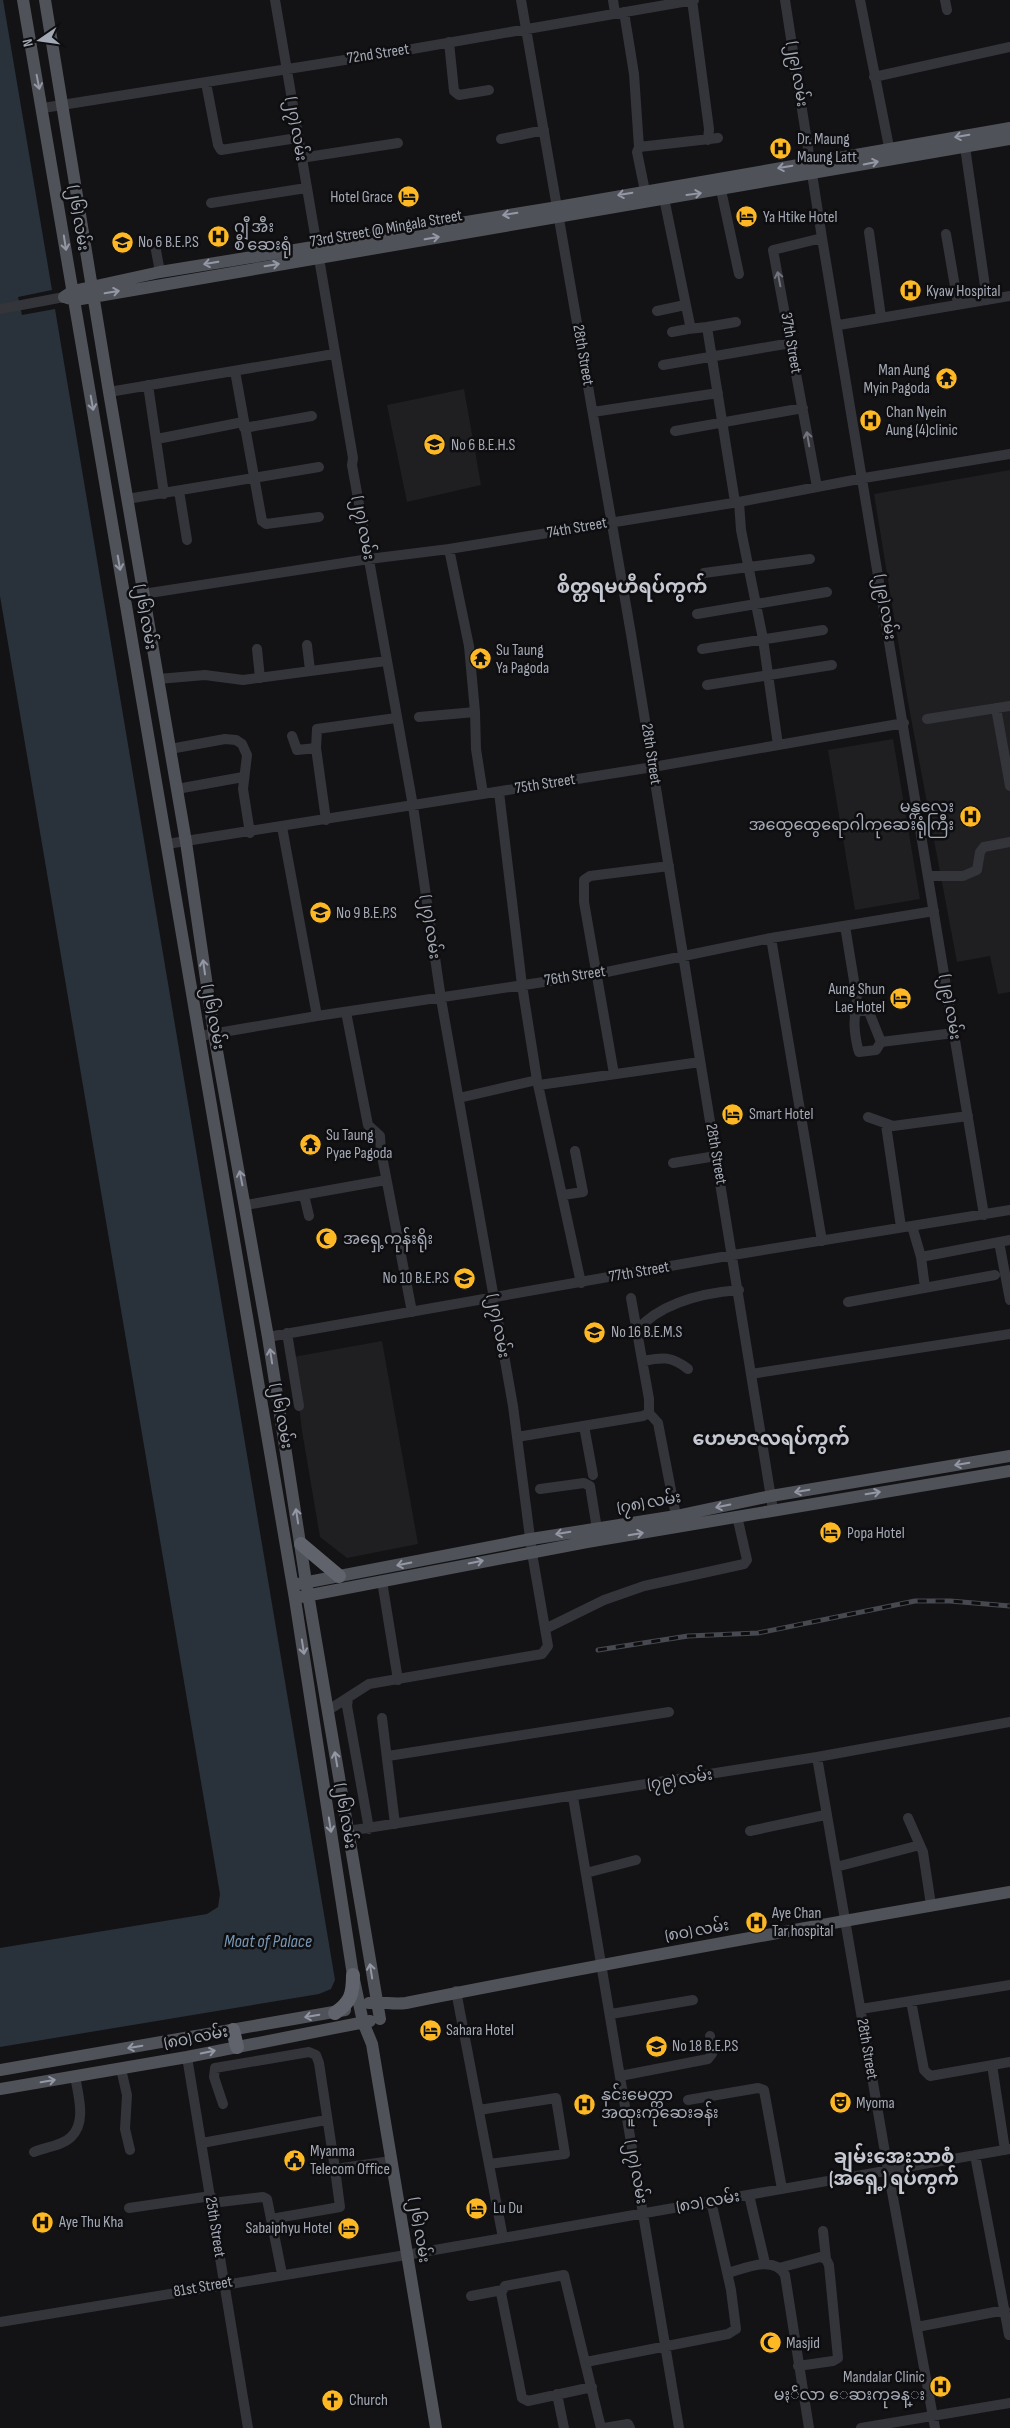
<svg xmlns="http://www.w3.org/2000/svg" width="1010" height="2428" font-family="'Sofia Sans Condensed','Noto Sans Myanmar',sans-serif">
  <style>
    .built { fill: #1f1f22 }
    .water { fill: #29323a }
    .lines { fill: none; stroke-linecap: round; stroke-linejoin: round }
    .minor { stroke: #34353a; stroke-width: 10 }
    .major { stroke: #50525a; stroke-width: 12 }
    .highway { stroke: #60636c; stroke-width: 14 }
    .rail-casing { stroke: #474950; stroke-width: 5 }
    .rail { stroke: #0e0e10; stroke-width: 3; stroke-dasharray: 9; stroke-linecap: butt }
    .oneway { stroke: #9398a4 }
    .oneway2 { stroke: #72757e }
    .labels { text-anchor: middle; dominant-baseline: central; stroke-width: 5; stroke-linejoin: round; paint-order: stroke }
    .street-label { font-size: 16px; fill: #a4a9b6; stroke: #0e0e10 }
    .poi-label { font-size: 16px; fill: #a4a9b6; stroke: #0e0e10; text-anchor: start }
    .water-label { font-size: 18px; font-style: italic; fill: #7897b4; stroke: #0e0e10 }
    .quarter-label { font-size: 19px; font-weight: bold; fill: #c5c8d2; stroke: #0e0e10 }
  </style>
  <rect width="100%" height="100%" fill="#131315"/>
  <path class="built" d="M464 389 481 485 407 502 387 405Z
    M1010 470V992L998 994 990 956 957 962 908 702 874 494Z
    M893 739 920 899 855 910 828 750Z
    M382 1341 418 1544 347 1558 320 1537 302 1431 293 1357Z"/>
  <path class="water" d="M0 0H3L52 290 18 297 22 315 55 309 335 1980 331 1989 319 1994 0 2047V1948L207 1914 218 1907 220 1894 0 596Z"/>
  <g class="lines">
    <path class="minor" d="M275 0 353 458 352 465 413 806 441 999 513 1406 532 1553 548 1646 542 1654 369 1684 327 1711
      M521 0 631 634 773 1510
      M613 0 615 13
      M692 0 709 129 708 140
      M785 0 822 238 984 1215
      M860 0 889 147
      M945 0 947 10
      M624 12 634 74 639 147 637 152 645 191
      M449 42 454 91 459 95 489 90
      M874 77 1010 47
      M206 83 218 145 221 150 297 138
      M43 108 395 52 694 0
      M501 139 544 130
      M639 147 718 138
      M965 147 987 300
      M301 158 398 143
      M721 190 739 274
      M664 198 690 325 688 329 672 332
      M211 203 306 188
      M869 232 881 317
      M946 234 958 304
      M155 245 160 272
      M0 309 64 297
      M657 311 685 305
      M839 325 1010 296
      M707 327 736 322
      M688 329 707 327 735 502
      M663 365 791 343
      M235 371 262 521 266 524 319 517
      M148 385 164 494
      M109 392 334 354
      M593 412 718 393
      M244 428 312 416
      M675 431 803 408
      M157 439 243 422
      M817 487 773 250 822 238
      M179 491 187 540
      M127 499 319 467
      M739 502 741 530 763 639 778 745
      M449 549 469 646 475 712 476 749 483 794
      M704 573 810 559
      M143 594 369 559 449 549 739 502 864 478 1010 454
      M697 614 827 592
      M307 645 310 670
      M257 649 260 678
      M702 649 823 630
      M158 679 205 675 243 680 386 661
      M707 685 832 665
      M996 708 1010 786
      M419 717 475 712
      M927 719 1010 706
      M292 736 297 750 316 748
      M170 749 225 739 236 740 242 744 247 755 243 789 250 833
      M177 789 243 777
      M499 792 522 985 537 1080 581 1283
      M326 820 316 748 317 729 396 718
      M282 827 317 1016
      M167 844 653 767 904 723
      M929 876H963L977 870 980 852 984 847 1010 842
      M845 926 857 999C854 1021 853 1027 858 1049L859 1052 876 1050 881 1042 869 1012 865 1010 854 1013
      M771 938 822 1241
      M346 1012 368 1125 380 1136 381 1151 412 1312
      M200 1036 317 1016 597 974 771 938 934 911
      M881 1042 954 1033
      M614 1074 584 902V880L590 876 669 866
      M539 1085 700 1062
      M459 1098 537 1080
      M868 1117 893 1126 968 1116
      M886 1125 901 1227
      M673 1163 716 1156
      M304 1195 309 1216
      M563 1195 583 1192 575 1151
      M246 1205 386 1180
      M912 1226 921 1257 1010 1240
      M999 1242 1010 1300
      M921 1257 925 1288
      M848 1302 995 1275
      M637 1330C662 1302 702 1293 739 1290
      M287 1333 299 1406
      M268 1337 733 1255 1010 1210
      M643 1361C662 1357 672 1356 688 1369
      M751 1374 1010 1334
      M649 1413 658 1423 676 1516
      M584 1426 593 1475
      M517 1437 643 1416 649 1413V1399L631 1298
      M540 1489 584 1483 590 1486 597 1529
      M382 1581 398 1680
      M547 1628 604 1600 644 1586 744 1564 747 1560 737 1516
      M348 1699 347 1706 369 1829
      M382 1718 395 1824
      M388 1756 669 1712
      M817 1757 888 2170 935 2428
      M573 1797 679 2428
      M908 1818 923 1852 931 1905
      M348 1831 817 1757 1010 1722
      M750 1831 825 1815
      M836 1867 920 1845
      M586 1873 636 1860
      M456 1991 503 2238
      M911 2001 924 2070 930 2076 1010 2062
      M861 2009 1010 1985
      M611 2014 693 2000
      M187 2057 248 2428
      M992 2065 1005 2150
      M121 2069 127 2095 125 2129 130 2150
      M620 2076 708 2059 712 2054 710 2036
      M688 2100 758 2088 764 2090 782 2189
      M223 2104 214 2077 215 2068 309 2052 316 2055 319 2063 335 2169 391 2161
      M479 2110 556 2098 565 2154 489 2164
      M202 2143 326 2120
      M34 2152C45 2147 62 2146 71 2137 87 2122 78 2095 75 2076
      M975 2155 1009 2335
      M749 2195 765 2263
      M212 2203 263 2197 267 2199 282 2274
      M129 2208 211 2196
      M271 2219 340 2207 335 2169
      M823 2231 826 2259
      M779 2268 820 2257 826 2259 829 2265 838 2358 833 2361 798 2366
      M728 2273C745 2268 774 2255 785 2275L809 2428
      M471 2296 502 2290
      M0 2322 406 2255 1010 2149
      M917 2327 1005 2310
      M586 2362 728 2334 736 2329 731 2290 711 2201
      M592 2387 528 2401 522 2398 501 2293 505 2286 564 2275 601 2428
      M557 2394 564 2428
      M604 2428 628 2424 630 2428
      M861 2428 1010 2403"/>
    <path class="major" d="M23 0 295 1599 353 1975 363 2022 372 2044 436 2428
      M45 0 109 392 186 842 214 1034 268 1337 306 1582 380 2019
      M64 297 73 291 160 272 558 207 1010 128
      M67 298 75 300 1010 139
      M298 1584 531 1539 676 1516 771 1496 1010 1456
      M300 1597 587 1542 1010 1471
      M369 2003C381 2001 393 2005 406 2003 607 1963 808 1927 1010 1892
      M0 2070 345 2010
      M0 2089 187 2057 370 2021"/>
    <path class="highway" d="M301 1544 339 1576
      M335 2013C351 2002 353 1994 353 1975
      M233 2030 237 2047"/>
    <defs>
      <path id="rail" d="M598 1650 688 1636 758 1633 915 1601H950L1010 1606"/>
    </defs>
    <use href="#rail" class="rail-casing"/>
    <use href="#rail" class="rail"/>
  </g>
  <defs><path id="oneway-shaft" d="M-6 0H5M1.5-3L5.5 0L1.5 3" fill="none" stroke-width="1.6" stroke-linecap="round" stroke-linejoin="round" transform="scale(1.25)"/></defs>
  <g class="oneway">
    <use href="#oneway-shaft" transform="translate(38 82) rotate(79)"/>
    <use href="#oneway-shaft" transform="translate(962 136) rotate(170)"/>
    <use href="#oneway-shaft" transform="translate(871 163) rotate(-11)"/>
    <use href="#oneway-shaft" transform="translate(785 167) rotate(170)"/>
    <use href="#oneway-shaft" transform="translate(625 194) rotate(170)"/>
    <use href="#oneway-shaft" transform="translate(694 194) rotate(-8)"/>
    <use href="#oneway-shaft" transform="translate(510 214) rotate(171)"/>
    <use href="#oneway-shaft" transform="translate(432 238) rotate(-10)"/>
    <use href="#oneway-shaft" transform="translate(65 243) rotate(81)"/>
    <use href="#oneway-shaft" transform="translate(211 263) rotate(170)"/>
    <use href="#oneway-shaft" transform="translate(272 265) rotate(-9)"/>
    <use href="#oneway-shaft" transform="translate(112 292) rotate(-10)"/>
    <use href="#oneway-shaft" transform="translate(92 403) rotate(80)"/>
    <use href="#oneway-shaft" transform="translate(119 563) rotate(80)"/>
    <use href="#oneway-shaft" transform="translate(204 967) rotate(-98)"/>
    <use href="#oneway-shaft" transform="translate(241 1178) rotate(-101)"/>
    <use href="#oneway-shaft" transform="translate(271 1356) rotate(-99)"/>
    <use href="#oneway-shaft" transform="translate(962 1464) rotate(170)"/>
    <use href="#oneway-shaft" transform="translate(802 1491) rotate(170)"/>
    <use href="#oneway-shaft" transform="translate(873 1493) rotate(-9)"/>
    <use href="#oneway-shaft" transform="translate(723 1506) rotate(169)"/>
    <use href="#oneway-shaft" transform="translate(297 1516) rotate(-99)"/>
    <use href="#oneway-shaft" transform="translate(563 1533) rotate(170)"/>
    <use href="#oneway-shaft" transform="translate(636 1534) rotate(-10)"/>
    <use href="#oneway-shaft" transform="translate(476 1562) rotate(-11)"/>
    <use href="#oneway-shaft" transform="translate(404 1564) rotate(169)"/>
    <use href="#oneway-shaft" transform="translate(303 1647) rotate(81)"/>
    <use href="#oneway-shaft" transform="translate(336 1759) rotate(-100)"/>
    <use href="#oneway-shaft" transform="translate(330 1825) rotate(81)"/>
    <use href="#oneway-shaft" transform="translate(371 1971) rotate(-99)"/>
    <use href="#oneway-shaft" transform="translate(312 2016) rotate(170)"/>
    <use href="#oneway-shaft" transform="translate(135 2047) rotate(170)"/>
    <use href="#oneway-shaft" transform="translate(208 2052) rotate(-11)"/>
    <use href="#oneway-shaft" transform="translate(48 2081) rotate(-10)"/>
  </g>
  <g class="oneway2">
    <use href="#oneway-shaft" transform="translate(779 279) rotate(-101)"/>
    <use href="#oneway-shaft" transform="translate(808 439) rotate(-100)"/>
  </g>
  <defs>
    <symbol id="hospital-disc" viewBox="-11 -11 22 22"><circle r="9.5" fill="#fdb823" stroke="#0e0e10"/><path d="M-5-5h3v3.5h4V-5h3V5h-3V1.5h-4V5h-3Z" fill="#111"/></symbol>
    <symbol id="hotel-disc" viewBox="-11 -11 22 22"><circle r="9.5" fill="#fdb823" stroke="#0e0e10"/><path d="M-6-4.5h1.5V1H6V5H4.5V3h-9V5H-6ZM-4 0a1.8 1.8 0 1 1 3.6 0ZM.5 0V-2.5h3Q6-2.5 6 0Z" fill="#111"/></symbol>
    <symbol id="school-disc" viewBox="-11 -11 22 22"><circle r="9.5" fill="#fdb823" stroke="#0e0e10"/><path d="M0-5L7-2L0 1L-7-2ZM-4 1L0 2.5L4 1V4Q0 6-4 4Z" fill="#111"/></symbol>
    <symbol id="temple-disc" viewBox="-11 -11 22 22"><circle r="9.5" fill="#fdb823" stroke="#0e0e10"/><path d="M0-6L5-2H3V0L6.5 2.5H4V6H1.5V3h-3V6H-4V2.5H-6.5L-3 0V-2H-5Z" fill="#111"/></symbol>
    <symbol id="mosque-disc" viewBox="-11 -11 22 22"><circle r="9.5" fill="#fdb823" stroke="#0e0e10"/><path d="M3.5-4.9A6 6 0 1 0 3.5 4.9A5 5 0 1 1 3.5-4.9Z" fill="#111"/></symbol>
    <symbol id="theatre-disc" viewBox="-11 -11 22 22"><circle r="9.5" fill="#fdb823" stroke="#0e0e10"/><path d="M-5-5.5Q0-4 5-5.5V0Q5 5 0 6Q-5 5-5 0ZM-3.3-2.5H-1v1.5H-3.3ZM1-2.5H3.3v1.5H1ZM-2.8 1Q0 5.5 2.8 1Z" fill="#111"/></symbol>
    <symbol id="civic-disc" viewBox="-11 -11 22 22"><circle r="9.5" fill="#fdb823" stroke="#0e0e10"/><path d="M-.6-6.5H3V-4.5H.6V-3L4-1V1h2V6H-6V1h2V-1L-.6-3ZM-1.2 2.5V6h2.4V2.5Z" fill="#111"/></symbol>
    <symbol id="church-disc" viewBox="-11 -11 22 22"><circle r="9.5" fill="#fdb823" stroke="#0e0e10"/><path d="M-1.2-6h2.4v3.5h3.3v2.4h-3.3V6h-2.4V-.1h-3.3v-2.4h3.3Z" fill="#111"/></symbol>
  </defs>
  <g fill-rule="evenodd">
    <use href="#hospital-disc" x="768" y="136" width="25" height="25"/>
    <use href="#hotel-disc" x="396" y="184" width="25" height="25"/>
    <use href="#hotel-disc" x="734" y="204" width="25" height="25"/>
    <use href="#hospital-disc" x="206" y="224" width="25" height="25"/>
    <use href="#school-disc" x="110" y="230" width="25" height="25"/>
    <use href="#hospital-disc" x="898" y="278" width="25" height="25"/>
    <use href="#temple-disc" x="934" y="366" width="25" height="25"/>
    <use href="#hospital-disc" x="858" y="408" width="25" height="25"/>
    <use href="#school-disc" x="422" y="432" width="25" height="25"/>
    <use href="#temple-disc" x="468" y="646" width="25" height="25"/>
    <use href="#hospital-disc" x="958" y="804" width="25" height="25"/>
    <use href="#school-disc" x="308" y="900" width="25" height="25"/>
    <use href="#hotel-disc" x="888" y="986" width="25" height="25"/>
    <use href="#hotel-disc" x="720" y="1102" width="25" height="25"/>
    <use href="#temple-disc" x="298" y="1132" width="25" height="25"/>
    <use href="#mosque-disc" x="314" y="1226" width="25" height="25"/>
    <use href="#school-disc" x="452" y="1266" width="25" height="25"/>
    <use href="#school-disc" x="582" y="1320" width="25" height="25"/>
    <use href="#hotel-disc" x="818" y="1520" width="25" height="25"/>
    <use href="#hospital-disc" x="744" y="1910" width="25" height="25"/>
    <use href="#hotel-disc" x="418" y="2018" width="25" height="25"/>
    <use href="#school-disc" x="644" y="2034" width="25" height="25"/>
    <use href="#theatre-disc" x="828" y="2090" width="25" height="25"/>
    <use href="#hospital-disc" x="572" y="2092" width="25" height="25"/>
    <use href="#civic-disc" x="282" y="2148" width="25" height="25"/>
    <use href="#hotel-disc" x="464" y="2196" width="25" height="25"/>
    <use href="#hospital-disc" x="30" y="2210" width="25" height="25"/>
    <use href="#hotel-disc" x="336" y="2216" width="25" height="25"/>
    <use href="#mosque-disc" x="758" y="2330" width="25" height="25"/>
    <use href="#hospital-disc" x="928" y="2374" width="25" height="25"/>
    <use href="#church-disc" x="320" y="2388" width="25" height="25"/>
  </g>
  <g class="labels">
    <g class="street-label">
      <text transform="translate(378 54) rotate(-9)">72nd Street</text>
      <text transform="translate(797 74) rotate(81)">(၂၉) လမ်း</text>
      <text transform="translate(296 129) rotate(81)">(၂၇) လမ်း</text>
      <text transform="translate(78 218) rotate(81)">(၂၆) လမ်း</text>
      <text transform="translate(386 229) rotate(-10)">73rd Street @ Mingala Street</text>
      <text transform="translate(791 343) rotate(80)">37th Street</text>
      <text transform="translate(583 355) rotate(80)">28th Street</text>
      <text transform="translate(363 528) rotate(80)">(၂၇) လမ်း</text>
      <text transform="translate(577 528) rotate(-10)">74th Street</text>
      <text transform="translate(885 607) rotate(81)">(၂၉) လမ်း</text>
      <text transform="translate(145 617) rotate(80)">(၂၆) လမ်း</text>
      <text transform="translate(651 754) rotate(81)">28th Street</text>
      <text transform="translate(545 784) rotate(-9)">75th Street</text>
      <text transform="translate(430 927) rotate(82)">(၂၇) လမ်း</text>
      <text transform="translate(575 976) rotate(-9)">76th Street</text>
      <text transform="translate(950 1007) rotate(81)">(၂၉) လမ်း</text>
      <text transform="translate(213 1017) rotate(80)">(၂၆) လမ်း</text>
      <text transform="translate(716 1154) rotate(80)">28th Street</text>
      <text transform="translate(639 1272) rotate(-10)">77th Street</text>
      <text transform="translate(498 1326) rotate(80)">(၂၇) လမ်း</text>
      <text transform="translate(281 1416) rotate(80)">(၂၆) လမ်း</text>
      <text transform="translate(649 1503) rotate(-10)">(၇၈) လမ်း</text>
      <text transform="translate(680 1780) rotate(-9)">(၇၉) လမ်း</text>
      <text transform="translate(345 1816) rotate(81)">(၂၆) လမ်း</text>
      <text transform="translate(697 1931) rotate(-10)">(၈၀) လမ်း</text>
      <text transform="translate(196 2038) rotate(-11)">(၈၀) လမ်း</text>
      <text transform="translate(867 2049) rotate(80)">28th Street</text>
      <text transform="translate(636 2172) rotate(80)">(၂၇) လမ်း</text>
      <text transform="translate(708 2202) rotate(-10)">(၈၁) လမ်း</text>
      <text transform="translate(215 2227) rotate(81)">25th Street</text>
      <text transform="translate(419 2230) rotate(81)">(၂၆) လမ်း</text>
      <text transform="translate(203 2287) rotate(-10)">81st Street</text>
    </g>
    <g class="poi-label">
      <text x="797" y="139">Dr. Maung<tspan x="797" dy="18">Maung Latt</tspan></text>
      <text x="393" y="197" text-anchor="end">Hotel Grace</text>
      <text x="763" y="217">Ya Htike Hotel</text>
      <text x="234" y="227">ဂျီ အီး<tspan x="234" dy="18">စီ ဆေးရုံ</tspan></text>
      <text x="138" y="242">No 6 B.E.P.S</text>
      <text x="926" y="291">Kyaw Hospital</text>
      <text x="930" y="370" text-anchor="end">Man Aung<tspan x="930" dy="18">Myin Pagoda</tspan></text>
      <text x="886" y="412">Chan Nyein<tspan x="886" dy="18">Aung (4)clinic</tspan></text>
      <text x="451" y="445">No 6 B.E.H.S</text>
      <text x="496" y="650">Su Taung<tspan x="496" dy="18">Ya Pagoda</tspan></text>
      <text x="954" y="807" text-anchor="end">မန္တလေး<tspan x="954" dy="18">အထွေထွေရောဂါကုဆေးရုံကြီး</tspan></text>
      <text x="336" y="913">No 9 B.E.P.S</text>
      <text x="885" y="989" text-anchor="end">Aung Shun<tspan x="885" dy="18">Lae Hotel</tspan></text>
      <text x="749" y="1114">Smart Hotel</text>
      <text x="326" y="1135">Su Taung<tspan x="326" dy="18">Pyae Pagoda</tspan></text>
      <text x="343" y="1239">အရှေ့ကုန်းရိုး</text>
      <text x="449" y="1278" text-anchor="end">No 10 B.E.P.S</text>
      <text x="611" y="1332">No 16 B.E.M.S</text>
      <text x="847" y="1533">Popa Hotel</text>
      <text x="772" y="1913">Aye Chan<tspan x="772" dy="18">Tar hospital</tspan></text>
      <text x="446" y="2030">Sahara Hotel</text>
      <text x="672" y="2046">No 18 B.E.P.S</text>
      <text x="601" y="2095">နှင်းမေတ္တာ<tspan x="601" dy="18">အထူးကုဆေးခန်း</tspan></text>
      <text x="856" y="2103">Myoma</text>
      <text x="310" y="2151">Myanma<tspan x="310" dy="18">Telecom Office</tspan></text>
      <text x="493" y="2208">Lu Du</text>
      <text x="59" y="2222">Aye Thu Kha</text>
      <text x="332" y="2228" text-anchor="end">Sabaiphyu Hotel</text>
      <text x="786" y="2343">Masjid</text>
      <text x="925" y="2377" text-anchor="end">Mandalar Clinic<tspan x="925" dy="18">မႏၲလာ ေဆးကုခန္း</tspan></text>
      <text x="349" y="2400">Church</text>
    </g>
    <g class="water-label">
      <text x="268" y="1941">Moat of Palace</text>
    </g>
    <g class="quarter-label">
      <text x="632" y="587">စိတ္တရမဟီရပ်ကွက်</text>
      <text x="771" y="1439">ဟေမာဇလရပ်ကွက်</text>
      <text x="894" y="2157">ချမ်းအေးသာစံ<tspan x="894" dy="22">(အရှေ့) ရပ်ကွက်</tspan></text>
    </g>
  </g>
  <g transform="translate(40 40) rotate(257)" stroke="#0e0e10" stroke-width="4" paint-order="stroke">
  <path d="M0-4L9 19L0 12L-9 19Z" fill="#a4a9b6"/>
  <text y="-8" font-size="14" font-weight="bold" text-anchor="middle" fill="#a4a9b6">N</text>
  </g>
</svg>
